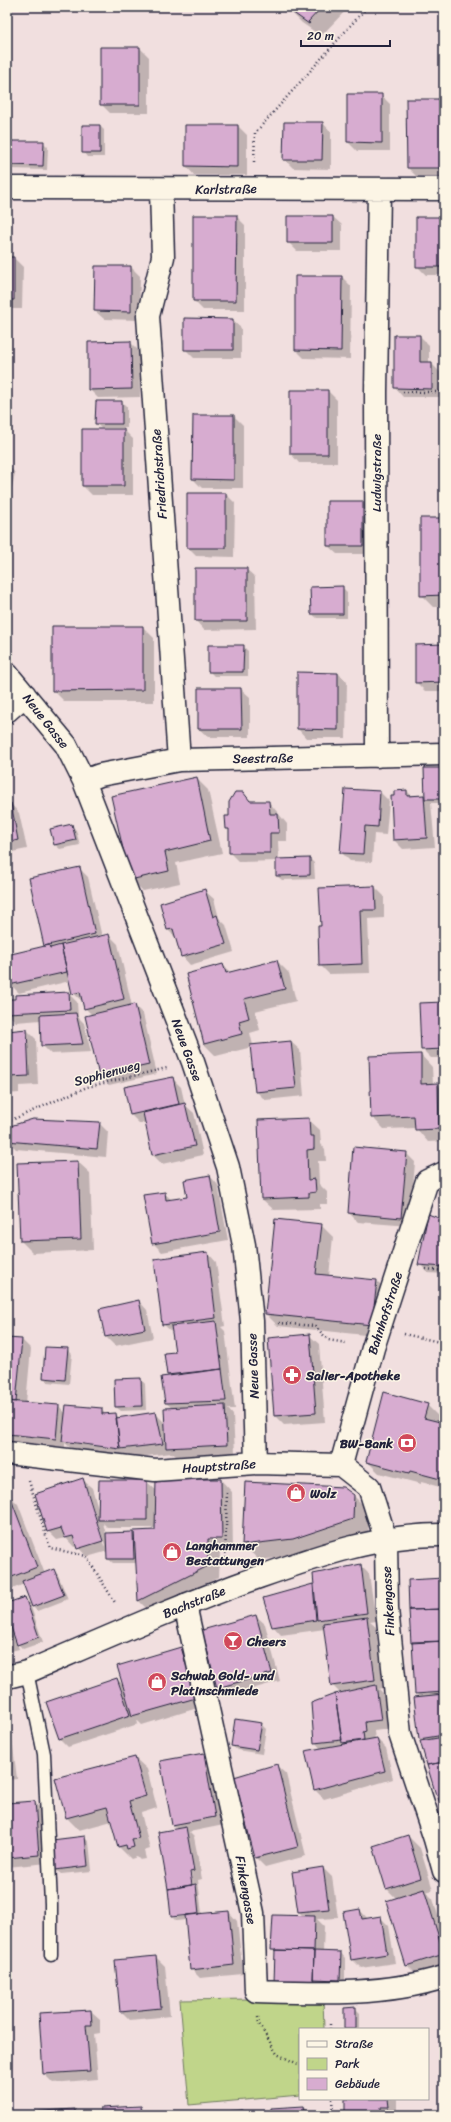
<svg xmlns="http://www.w3.org/2000/svg" width="451" height="2122" font-family="Sriracha,sans-serif">
  <style>
    .green { fill: #c0d58a; stroke: #717c62 }
    .shadow { fill: #0003; fill-rule: evenodd }
    .building { fill: #d7acd0; stroke: #22223b }
    .lines { fill: none; stroke-linecap: round; stroke-linejoin: round }
    .lane-casing { stroke: #22223b; stroke-width: 15 }
    .street-casing { stroke: #22223b; stroke-width: 25 }
    .secondary-casing { stroke: #22223b; stroke-width: 25 }
    .path { stroke: #22223b; stroke-width: 2.5; stroke-dasharray: 1 3; stroke-linecap: butt }
    .lane { stroke: #fcf5e5; stroke-width: 12 }
    .street { stroke: #fcf5e5; stroke-width: 22 }
    .secondary { stroke: #fcf5e5; stroke-width: 22 }
    .labels { text-anchor: middle; dominant-baseline: central; stroke-width: 3; stroke-linejoin: round; paint-order: stroke }
    .street-label { font-size: 13px; fill: #22223b; stroke: #fcf5e5 }
    .poi-label { font-size: 13px; font-weight: bold; fill: #22223b; stroke: #fcf5e5; text-anchor: start }
  </style>
  <rect width="100%" height="100%" fill="#f1dfdf"/>
  <filter id="ink" filterUnits="userSpaceOnUse"><feTurbulence type="fractalNoise" baseFrequency=".025" numOctaves="2"/><feDisplacementMap in="SourceGraphic" scale="8" xChannelSelector="R" yChannelSelector="G"/><feConvolveMatrix kernelMatrix="1 2 1 2 8 2 1 2 1" color-interpolation-filters="sRGB"/></filter>
  <g filter="url(#ink)">
    <path class="green" d="M323 1998 324 2029H300V2095L189 2105 180 2000Z"/>
    <path class="shadow" d="M286 7H349L321 36 302 23Z
      M438 7H444V13Z
      M140 48 149 57V113H110L101 104Z
      M381 95 390 104V151H357L348 142Z
      M442 100 444 102V176H416L408 168Z
      M323 123 331 132V169L293 168 284 159Z
      M100 126 104 130V157H87L83 152Z
      M238 126 247 135V175H194L186 166Z
      M7 142H43L48 147 47 170 11 169 7 165Z
      M236 216 245 225V310H203L194 301Z
      M333 217 342 225V251H297L288 242Z
      M444 218V275H426L417 266Z
      M7 258H14L23 267 22 309H7Z
      M131 267 140 276 139 320 104 319 95 311Z
      M342 277 351 286 350 359 304 358 296 350Z
      M232 320 241 328V358H194L185 349Z
      M395 336H420L429 345V363H431L440 372V397H403L395 388Z
      M130 342 139 351 140 397 98 398 89 389Z
      M328 391 337 400V463H299L291 454Z
      M122 402 127 407V428H101L96 424Z
      M234 416 243 425V488H202L193 479Z
      M124 430 133 439V495H92L83 486Z
      M7 464 15 473 7 512Z
      M226 494 235 503 234 557 196 556 188 548Z
      M362 502 371 511V554H337L328 546Z
      M444 519V607H433L421 595Z
      M246 569 255 577 256 629 204 630 196 621Z
      M342 587 347 592V618H317L312 614Z
      M142 626 154 638V702H65L53 690Z
      M444 645V691H425L416 682Z
      M243 646 248 651V676H214L209 671Z
      M338 673 347 682 346 738H306L298 729Z
      M241 689 250 697V737H208L199 729Z
      M444 769V803H431L435 847 403 849 394 840 392 797 407 791 412 796H424L426 798Z
      M196 778 208 790 222 853 176 863 180 883 143 891 131 879Z
      M380 792 389 801 386 835 374 834 372 862 350 861 341 852Z
      M243 793 252 802H269L287 824V841H278L279 860 310 859 314 863 315 879 282 880 277 876V861L239 862 230 853V831L227 828 230 817Z
      M11 804 19 813 27 849 7 853V805Z
      M71 825 76 830 80 845 60 849 55 845Z
      M79 868 88 877 102 937 109 935 118 944 132 1006H135L143 1014 157 1074 109 1085 100 1076 86 1016 92 1015 85 1008 83 1002 73 993 70 981 19 993 10 984 7 969V933L11 955 46 947 30 879Z
      M375 887 384 896V918L368 919 370 973 329 974 320 965 322 927Z
      M205 891 214 899 219 918 226 925 234 952 190 965 182 956 176 938 168 930Z
      M277 961 289 973 296 1001 255 1011 260 1030 250 1033 253 1045 291 1042 300 1050 304 1096 265 1100 256 1091 252 1047 216 1056 204 1044 223 965 231 973Z
      M68 993 77 1002 78 1017 84 1023 91 1052 51 1054 42 1045 41 1020 16 1022 7 1013V1000Z
      M444 1003V1058H431L422 1049Z
      M27 1030 36 1039 38 1085 19 1086V1093L7 1094V1032Z
      M421 1055 432 1067 433 1084H437L444 1091V1141L428 1142 416 1128 384 1129 372 1117Z
      M172 1078 181 1087 185 1105 194 1113 203 1155 162 1164 153 1155 146 1122 140 1124 131 1115 125 1088Z
      M308 1119 320 1130 321 1144 325 1149 326 1161H318L319 1184 327 1192V1204H320V1209L274 1210 262 1199Z
      M99 1123 108 1132 106 1157 16 1149 7 1140V1128Z
      M406 1153 415 1162 410 1226 358 1222 349 1213Z
      M78 1162 90 1173 93 1250 33 1253 21 1241Z
      M210 1176 218 1185 228 1240 162 1252 153 1243 164 1193 172 1200 188 1198Z
      M444 1221V1274L428 1273 420 1264Z
      M321 1225 333 1237 329 1276 377 1281 389 1293 384 1337 278 1326 266 1314Z
      M208 1253 216 1262 225 1326 221 1327 225 1331 235 1409H228L233 1415 235 1453 176 1456 172 1453 129 1458 72 1449 65 1443V1447L7 1442V1339L22 1340 31 1349 26 1403 59 1406 66 1414 101 1409 106 1415 116 1414 119 1418 155 1413 165 1423 172 1408 166 1403 162 1377 168 1376 165 1354 176 1353 173 1333 163 1324Z
      M139 1301 147 1310 153 1338 115 1346 106 1337 100 1309Z
      M310 1336 319 1344 325 1422 284 1425 275 1416Z
      M67 1349 72 1354 69 1384 48 1382 44 1378Z
      M141 1379 145 1384 146 1410 121 1411 116 1407Z
      M427 1405 439 1417 438 1423 444 1424V1488L421 1482V1484L379 1473 367 1461Z
      M83 1480 92 1488 99 1511 146 1481 157 1491 221 1480 232 1492 233 1551H220L219 1577 150 1612 139 1601 137 1563H113L108 1559V1551L87 1557 77 1546 74 1547 66 1538 57 1540 48 1531ZM85 1489H87L105 1545 104 1546ZM103 1523 108 1528H156V1531L135 1535 133 1533 106 1534Z
      M9 1495 18 1504 45 1574 54 1570 58 1575 68 1599 37 1611 30 1604 43 1642 23 1649 17 1643 19 1649 7 1652V1605L25 1598 32 1606 24 1584 10 1590 7 1586V1496Z
      M354 1496 369 1511 368 1534 308 1554 259 1560 243 1545Z
      M360 1565 369 1574 376 1621 370 1622 376 1627 383 1688 379 1689 385 1695 389 1729 374 1731 375 1740 377 1739 386 1748 393 1779 324 1799 315 1790 306 1752 321 1749 315 1742 341 1694 332 1685 325 1629 281 1635 273 1626 313 1585 316 1588Z
      M444 1579V1813L422 1742H424L420 1738V1697L416 1693Z
      M256 1616 265 1624 280 1681 227 1696 218 1687Z
      M181 1649 190 1657 204 1706 142 1725 137 1720 138 1724 68 1747 60 1739 117 1679 124 1686Z
      M261 1724 266 1729 262 1754 237 1750 232 1746Z
      M7 1733 12 1738 17 1779 7 1780Z
      M203 1754 212 1762 224 1825 189 1832 194 1837 202 1879 198 1880 202 1914 229 1912 237 1921 243 1974 200 1978 191 1969 186 1920 176 1921 173 1918 186 1916 177 1829 173 1825ZM190 1866 193 1886H191L188 1867Z
      M135 1758 147 1769 157 1808 141 1813 150 1849 144 1851 146 1859 140 1860 137 1857 131 1859 119 1847 112 1821 79 1830 67 1818 56 1779Z
      M277 1766 286 1774 306 1856 265 1867 256 1858 235 1777Z
      M34 1802 43 1811 48 1863 7 1867V1804Z
      M408 1836 420 1848 433 1890 426 1892 433 1899 444 1935V1965L416 1974 407 1965 397 1899 387 1889 374 1847Z
      M84 1837 89 1842 92 1871 61 1874 56 1870Z
      M323 1868 332 1877 338 1918 317 1919 324 1926 323 1952 341 1953 345 1958V1984L322 1993 272 1949 304 1917 298 1911Z
      M360 1910 368 1919 380 1917 389 1926 395 1963 361 1968 352 1959Z
      M156 1957 165 1966 170 2016 130 2020 121 2011Z
      M355 2008 360 2013V2029H345Z
      M91 2011 100 2019V2033L94 2034 98 2079 53 2083 44 2074 40 2014Z
      M346 2099H397V2115H346Z
      M7 2105 11 2109V2115H7Z
      M141 2107 149 2115H101Z
      M304 2107 312 2115H272Z
      M74 2110 79 2115H30Z"/>
    <path class="building" d="M285 7H322L308 22 310 23 309 24Z
      M100 47H140V105H100Z
      M347 94H382V143L347 142Z
      M406 99H442L444 168H407Z
      M284 122H323L322 160H283Z
      M82 125H100V153H82Z
      M185 125H238V167L185 166Z
      M7 141H44L43 166 7 165Z
      M193 215H237L236 301H193Z
      M287 216H333V243H287Z
      M416 217H444V267H416Z
      M7 257H14V300H7Z
      M95 266H131V312L94 311Z
      M295 276H342L341 351 295 350Z
      M184 318 233 319V350H184Z
      M394 335H420V362H432V389L394 388Z
      M131 341 132 389 88 390V342Z
      M290 390H328V454H290Z
      M96 401H122V424H95Z
      M193 415H234V480L192 479Z
      M82 429H124V486H82Z
      M187 493H226V548H187Z
      M327 501H363V546H327Z
      M420 518H444V595L420 596Z
      M195 568H247V621H195Z
      M343 586V614H311L310 587Z
      M52 626H143V690L52 691Z
      M444 644V682L415 683V645Z
      M208 645H244L243 672H208Z
      M297 672 338 673V730L297 729Z
      M198 688H241L242 729H198Z
      M424 768H444V799H425Z
      M197 777 210 841 165 852 169 871 130 880 111 796Z
      M345 789 380 791 378 827 365 826 363 854 340 853Z
      M407 790V796L424 795 427 838 393 840 391 796H394V791Z
      M235 792H243L250 801H269L270 814H278L279 833H270V853H229V829H226L225 816H229V802Z
      M11 803 18 840 7 843V804Z
      M72 824 76 840 54 845 50 829Z
      M310 858V875L276 876V859Z
      M80 867 95 934 44 946 29 878Z
      M375 886 376 910H360L362 964 319 966 318 926H321L319 888Z
      M205 889 213 917 217 915 226 944 181 957 173 929 167 930 160 903Z
      M109 934 124 999 84 1009 80 992 72 994 61 945Z
      M49 945 50 948 61 945 67 972 9 985 7 974V955Z
      M277 960 285 989 244 999 249 1018 239 1021 242 1034 204 1044 186 974 223 964 226 973Z
      M69 992 70 1010 7 1013V999H15V995Z
      M444 1002V1049L421 1050 419 1003Z
      M135 1004 149 1065 99 1076 85 1016Z
      M76 1013 83 1044 41 1046 40 1015Z
      M27 1029 29 1076 10 1077V1085H7V1031Z
      M291 1041 296 1088 255 1092 250 1045Z
      M421 1054V1084L438 1083 439 1129 415 1130 414 1116 371 1118 369 1056Z
      M173 1077 179 1104 130 1115 124 1087Z
      M185 1103 195 1146 152 1155 143 1113Z
      M309 1118 310 1136H314V1149L307 1150 308 1180 315 1179 316 1192 309 1193V1197L261 1199 258 1120Z
      M33 1119 100 1122 97 1149 7 1141V1127Z
      M353 1147 407 1152 401 1218 348 1213Z
      M78 1161 81 1239 20 1241 17 1163Z
      M210 1175 220 1232 152 1244 143 1195 165 1192 166 1200 187 1197 184 1180Z
      M428 1214 444 1220V1267L418 1265Z
      M275 1219 322 1224 316 1274 377 1280 372 1325 265 1314Z
      M208 1252 216 1318 162 1325 154 1259Z
      M139 1300 145 1329 105 1337 99 1309Z
      M216 1321 222 1369 167 1375 164 1353 175 1352 171 1326Z
      M310 1334 316 1413 274 1416 268 1338Z
      M7 1338 22 1339 16 1402 7 1401Z
      M45 1347 68 1348 65 1380 43 1378Z
      M222 1369 226 1401 165 1403 161 1377Z
      M141 1378 142 1406 115 1407 114 1379Z
      M384 1392 428 1404 424 1418 444 1423V1480L410 1471 409 1473 366 1462Z
      M7 1401 59 1405 56 1439 7 1434Z
      M66 1405 102 1408V1414L116 1413 120 1449 62 1441Z
      M225 1405 227 1445 166 1448 164 1408Z
      M156 1412 163 1444 120 1449 116 1418Z
      M83 1478 103 1541 77 1549 73 1536 65 1538 61 1528 47 1532 35 1494Z
      M156 1479H221L222 1539H208V1566L138 1601 134 1531 155 1530Z
      M99 1480H147V1520H98Z
      M245 1482 343 1487 354 1495 353 1519 293 1539 242 1545Z
      M9 1494 37 1567 7 1579V1495Z
      M133 1532 134 1559H107L106 1533Z
      M361 1564 367 1613 317 1620 313 1574Z
      M54 1569 64 1595 32 1607 22 1581Z
      M444 1578V1609L409 1610 408 1580Z
      M313 1584 316 1620 272 1627 263 1598Z
      M25 1597 39 1637 17 1645 7 1615V1603Z
      M444 1609V1641L411 1643 409 1610Z
      M256 1615 272 1673 217 1688 202 1630Z
      M367 1617 375 1680 331 1686 323 1623Z
      M7 1628 10 1640 7 1641Z
      M444 1641V1692L415 1694 412 1642Z
      M181 1647 196 1698 132 1716 117 1666Z
      M117 1678 130 1715 59 1739 46 1702Z
      M376 1685 381 1720 365 1722 366 1731 363 1732 364 1740 342 1743 335 1694Z
      M335 1694 342 1740 314 1743 311 1703Z
      M444 1694V1735L419 1739 414 1697Z
      M235 1719 262 1723 257 1750 231 1746Z
      M444 1737V1762L427 1765 420 1741Z
      M377 1738 385 1771 314 1790 305 1751Z
      M204 1753 215 1817 172 1825 160 1761Z
      M135 1757 146 1796 129 1801 139 1838 132 1839 134 1847 127 1849 126 1845 118 1847 107 1807 66 1818 55 1778Z
      M444 1762V1793L436 1795 427 1765Z
      M277 1764 298 1847 255 1858 234 1777Z
      M444 1793V1815L437 1795Z
      M35 1801 39 1855 7 1858V1803Z
      M186 1827 194 1871 190 1872 192 1885 168 1889 158 1832Z
      M408 1835 421 1878 386 1889 373 1846Z
      M85 1836 88 1866 55 1870 52 1840Z
      M323 1867 329 1909 298 1912 292 1872Z
      M196 1884 199 1914 171 1917 168 1889Z
      M424 1889 444 1954 406 1966 386 1901Z
      M360 1909 362 1919 381 1916 387 1954 351 1960 343 1912Z
      M229 1911 234 1965 190 1970 185 1915Z
      M273 1915 315 1916 314 1951 271 1950Z
      M275 1950 314 1951 313 1985 274 1983Z
      M314 1951 341 1952 340 1980 313 1979Z
      M156 1956 161 2008 120 2012 115 1960Z
      M356 2007V2029H344V2008Z
      M91 2010 92 2025H86L90 2071 43 2074 39 2013Z
      M345 2099H388L389 2107H381V2115H345Z
      M141 2106 142 2115H100V2108Z
      M304 2106 305 2115H271V2108Z
      M75 2109V2115H29V2112Z
      M243 2110 244 2115H203V2114Z"/>
    <g class="lines">
      <defs>
        <path id="lane" d="M27 1672 44 1754 51 1904V1955"/>
        <path id="street" d="M7 188 444 189
          M161 190 163 257 148 316 179 760
          M7 674 66 745 84 781 193 1062 228 1167 244 1245 252 1321 256 1463
          M7 711 25 695
          M377 756 376 392 379 190
          M84 781 100 775 179 760 444 754
          M7 1453 155 1470 256 1463 341 1465 369 1487 386 1540 387 1609 400 1734 435 1839 444 1871
          M341 1465 373 1348 427 1181 444 1173
          M185 1605 253 1913 256 1991C318 1993 384 1996 444 1977"/>
        <path id="secondary" d="M7 1677 27 1672C104 1639 180 1605 259 1577 318 1556 381 1534 444 1535"/>
      </defs>
      <use href="#lane" class="lane-casing"/>
      <use href="#street" class="street-casing"/>
      <use href="#secondary" class="secondary-casing"/>
      <path class="path" d="M254 162 255 133 367 7
        M403 392H444
        M7 1122 87 1087 167 1068
        M426 1269 444 1271
        M279 1323 315 1326 328 1340 347 1343
        M404 1334 444 1343
        M29 1481 50 1548 86 1556 116 1604
        M225 1562 227 1491
        M258 2017 259 2024 277 2054 300 2065
        M330 2020V2029
        M332 2099 333 2115"/>
      <use href="#lane" class="lane"/>
      <use href="#street" class="street"/>
      <use href="#secondary" class="secondary"/>
    </g>
  </g>
  <defs>
    <symbol id="pharmacy-disc" viewBox="-11 -11 22 22"><circle r="9.5" fill="#d1495b" stroke="#fcf5e5"/><path d="M-2-6h4v4h4v4h-4v4h-4v-4h-4v-4h4Z" fill="#fff"/></symbol>
    <symbol id="bank-disc" viewBox="-11 -11 22 22"><circle r="9.5" fill="#d1495b" stroke="#fcf5e5"/><path d="M-6-4H6V4H-6ZM0-2.3a2.3 2.3 0 1 0 0 4.6a2.3 2.3 0 1 0 0-4.6Z" fill="#fff"/></symbol>
    <symbol id="shop-disc" viewBox="-11 -11 22 22"><circle r="9.5" fill="#d1495b" stroke="#fcf5e5"/><path d="M-5-2.5h2.3a2.7 3.5 0 0 1 5.4 0H5L5.5 6h-11ZM-1.5-2.5h3a1.5 2.3 0 0 0-3 0Z" fill="#fff"/></symbol>
    <symbol id="bar-disc" viewBox="-11 -11 22 22"><circle r="9.5" fill="#d1495b" stroke="#fcf5e5"/><path d="M-6-5H6L.8 .8V4.5H3.5V6h-7V4.5H-.8V.8Z" fill="#fff"/></symbol>
  </defs>
  <g fill-rule="evenodd">
    <use href="#pharmacy-disc" x="281" y="1364" width="22" height="22"/>
    <use href="#bank-disc" x="396" y="1432" width="22" height="22"/>
    <use href="#shop-disc" x="285" y="1482" width="22" height="22"/>
    <use href="#shop-disc" x="161" y="1541" width="22" height="22"/>
    <use href="#bar-disc" x="222" y="1630" width="22" height="22"/>
    <use href="#shop-disc" x="146" y="1671" width="22" height="22"/>
  </g>
  <g class="labels">
    <g class="street-label">
      <text transform="translate(226 189) rotate(-1)">Karlstraße</text>
      <text transform="translate(376 473) rotate(-90)">Ludwigstraße</text>
      <text transform="translate(159 474) rotate(-94)">Friedrichstraße</text>
      <text transform="translate(46 721) rotate(52)">Neue Gasse</text>
      <text transform="translate(263 758) rotate(-1)">Seestraße</text>
      <text transform="translate(187 1050) rotate(70)">Neue Gasse</text>
      <text transform="translate(107 1073) rotate(-15)">Sophienweg</text>
      <text transform="translate(385 1313) rotate(-72)">Bahnhofstraße</text>
      <text transform="translate(253 1366) rotate(-92)">Neue Gasse</text>
      <text transform="translate(219 1466) rotate(-4)">Hauptstraße</text>
      <text transform="translate(388 1601) rotate(-93)">Finkengasse</text>
      <text transform="translate(194 1602) rotate(-22)">Bachstraße</text>
      <text transform="translate(246 1890) rotate(80)">Finkengasse</text>
    </g>
    <g class="poi-label">
      <text x="306" y="1375">Salier-Apotheke</text>
      <text x="393" y="1443" text-anchor="end">BW-Bank</text>
      <text x="310" y="1493">Wolz</text>
      <text x="186" y="1545">Langhammer<tspan x="186" dy="15">Bestattungen</tspan></text>
      <text x="247" y="1641">Cheers</text>
      <text x="171" y="1675">Schwab Gold- und<tspan x="171" dy="15">Platinschmiede</tspan></text>
    </g>
  </g>
  <rect width="451" height="2122" fill="none" stroke="#fcf5e5" stroke-width="24"/>
  <rect x="12" y="12" width="427" height="2098" fill="none" stroke="#22223b" stroke-width="1.5" filter="url(#ink)"/>
  <rect x="299" y="2028" width="130" height="72" fill="#fcf5e5" stroke="#a5a1a1"/>
  <rect x="307" y="2041" width="20" height="6" fill="#fcf5e5" stroke="#a5a1a1"/>
  <text x="335" y="2048" font-size="12" fill="#22223b">Straße</text>
  <rect x="307" y="2058" width="20" height="12" fill="#c0d58a" stroke="#a5a1a1"/>
  <text x="335" y="2068" font-size="12" fill="#22223b">Park</text>
  <rect x="307" y="2078" width="20" height="12" fill="#d7acd0" stroke="#a5a1a1"/>
  <text x="335" y="2088" font-size="12" fill="#22223b">Gebäude</text>
  <path d="M301 40v6h89v-6" fill="none" stroke="#22223b" stroke-width="2"/>
  <text x="307" y="40" font-size="12" fill="#22223b" stroke="#fcf5e5" stroke-width="3" paint-order="stroke">20 m</text>
</svg>
